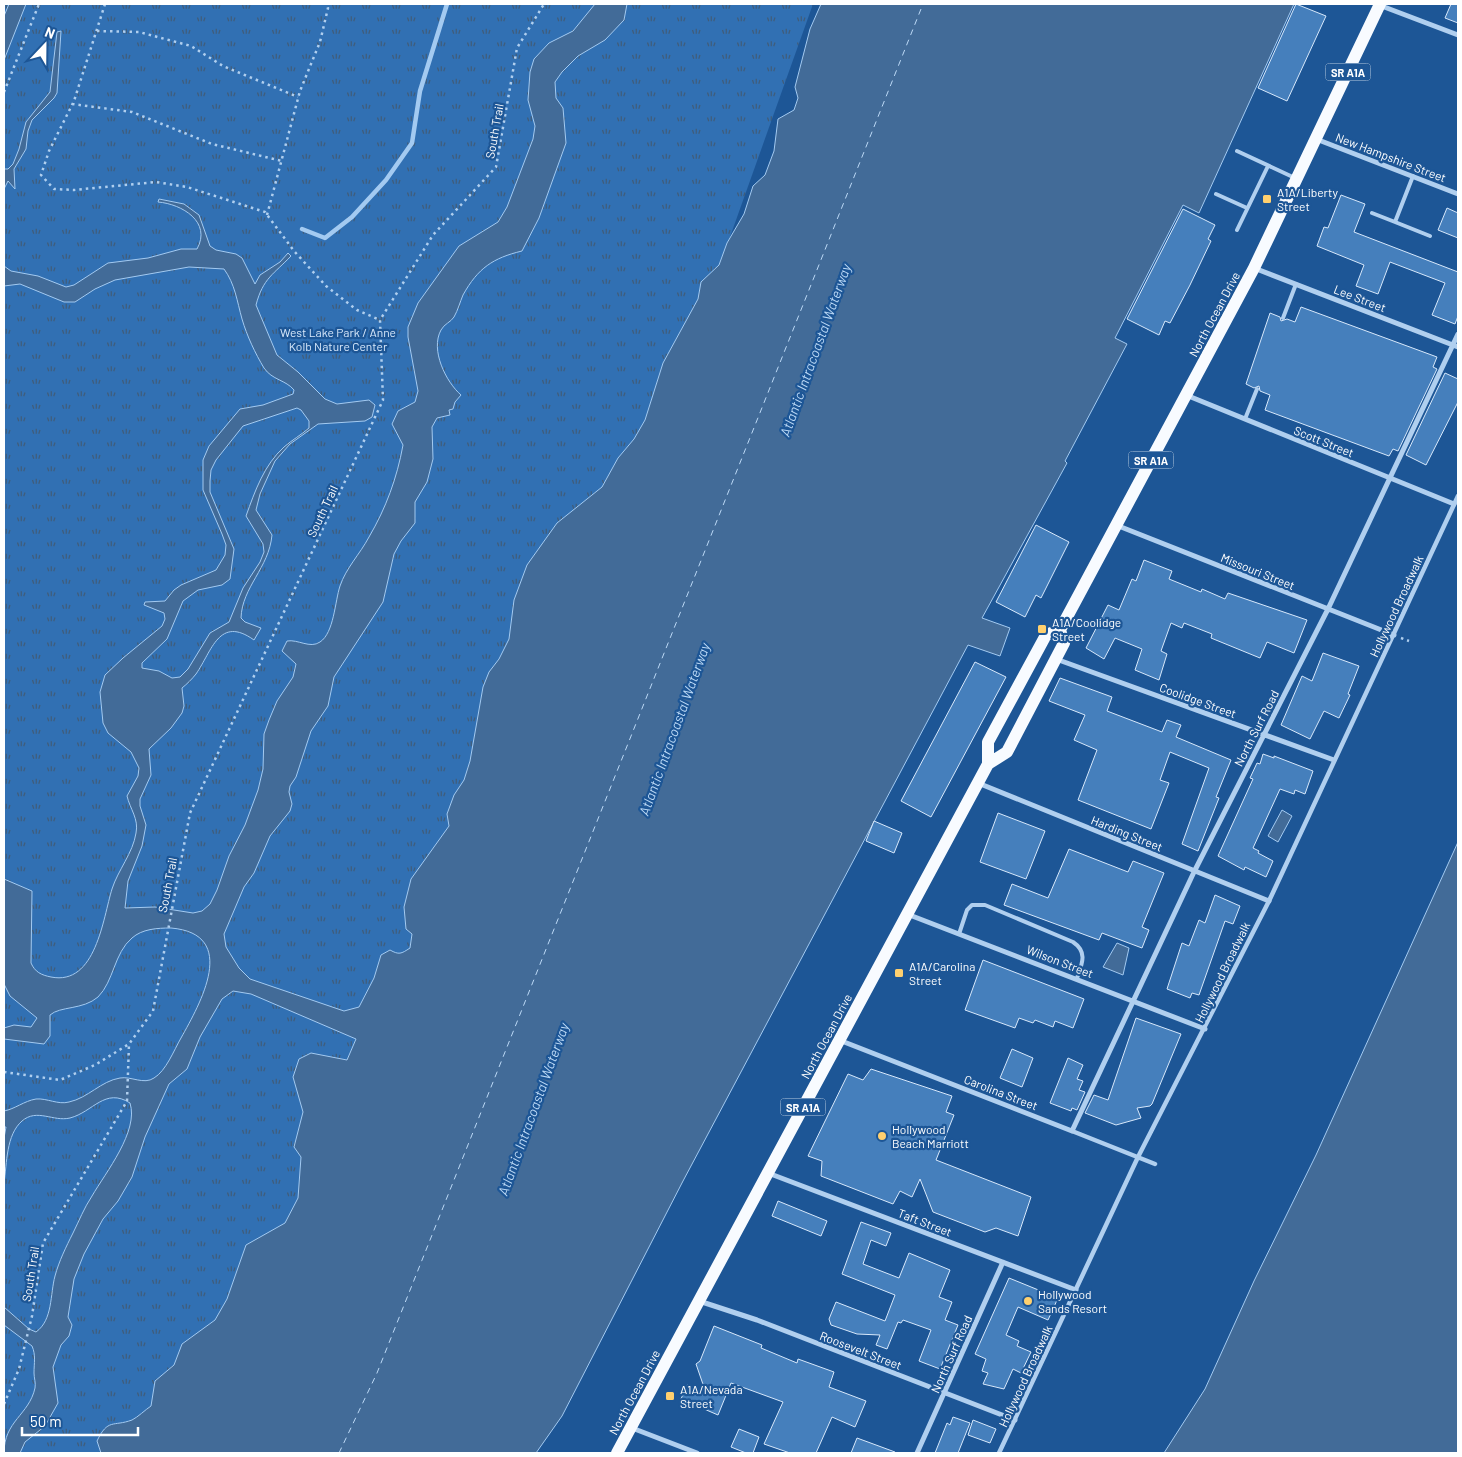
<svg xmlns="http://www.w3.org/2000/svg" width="1462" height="1457" font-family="Barlow,sans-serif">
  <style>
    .park { fill: url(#park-tufts) }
    .water { fill: #426b98; stroke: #a3caf1; fill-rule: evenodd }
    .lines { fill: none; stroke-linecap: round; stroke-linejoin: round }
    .stream { stroke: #a3caf1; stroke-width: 4.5 }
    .ferry { stroke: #bcd9f6; stroke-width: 1; stroke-dasharray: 6 5; stroke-linecap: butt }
    .building { fill: #457fbc; stroke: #d7e8fb }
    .path { stroke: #b0cfef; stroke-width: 2.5; stroke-dasharray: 2.5 4; stroke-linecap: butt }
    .service { stroke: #b0cfef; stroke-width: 4 }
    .pedestrian { stroke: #b0cfef; stroke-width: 4.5 }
    .minor { stroke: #b0cfef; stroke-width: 5 }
    .primary { stroke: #f8fbff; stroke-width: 12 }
    .poi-dot { fill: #ffd06f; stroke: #1d5696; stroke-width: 2 }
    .labels { text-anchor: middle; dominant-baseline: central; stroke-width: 4.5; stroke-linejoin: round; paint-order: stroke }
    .shield { fill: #1d5696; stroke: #bbcce0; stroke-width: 1 }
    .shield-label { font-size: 11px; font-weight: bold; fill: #fff }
    .street-label { font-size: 12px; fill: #fff; stroke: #1d5696 }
    .poi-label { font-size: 12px; fill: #fff; stroke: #1d5696; text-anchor: start }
    .park-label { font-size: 12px; fill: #d7e8fb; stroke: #1d5696 }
    .water-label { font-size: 14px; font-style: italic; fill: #bcd9f6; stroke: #1d5696 }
  </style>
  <defs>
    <pattern id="park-tufts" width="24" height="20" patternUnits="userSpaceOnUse" patternTransform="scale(1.25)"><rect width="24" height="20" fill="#3170b3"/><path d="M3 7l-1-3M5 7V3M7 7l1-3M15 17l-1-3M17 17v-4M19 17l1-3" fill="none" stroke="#405c7a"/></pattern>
  </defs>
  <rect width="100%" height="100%" fill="#1d5696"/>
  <path class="park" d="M4 4H813L448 1028 235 1453H4Z"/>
  <path class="water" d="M9 4H26L4 60V16Z
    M595 4H627L624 20 605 40 578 56 562 72 555 82 556 98 563 108 566 143 539 218 522 251C493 258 478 268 463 295 460 302 458 310 454 317 451 322 444 324 441 330 430 350 446 382 461 395L455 402 453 409 449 410 450 415 437 418 432 427 433 459 427 482 415 502V523L401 541 394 554 383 602 334 677 328 706 311 731 296 777 290 786 289 792 292 804 290 811 270 836 254 873 244 887 224 934 226 947 239 968 250 979 344 1011 359 1007 374 978 381 955 390 950C399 955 401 954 410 948L412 934 406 929 404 907 411 879 449 826 447 814 454 795 464 780 470 761 483 687 489 672 499 659 509 639 514 600 527 565 557 523 602 487 618 458 634 439 645 420 663 363 698 299 701 282 719 265 727 243 744 214 753 186 765 175 774 151 778 119 794 110 798 98 795 87 810 29 821 4H1294L1199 213 1183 205 1115 338 1127 344 1065 461 1067 463 982 618 1010 628 1000 656 968 645 683 1181 562 1416 536 1453H101L97 1441C108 1418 113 1427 132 1420 138 1417 145 1410 151 1406L155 1381 174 1365 182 1344 215 1320 227 1299 246 1245 285 1223 298 1198 301 1157 294 1147 303 1112 293 1077 299 1059 311 1053 347 1060 356 1039 251 994 233 991 222 999 200 1037 187 1069 169 1084 145 1137 132 1177 118 1201 103 1219 84 1254 74 1279 68 1317 72 1325 69 1336 61 1345 53 1367 58 1403 45 1426 25 1442 20 1453H4C4 1421 29 1415 35 1388 36 1383 34 1378 34 1373 34 1363 36 1355 32 1346L4 1325V1307L29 1329 36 1332C53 1320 50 1294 55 1276 59 1261 66 1247 73 1233 79 1221 84 1208 92 1196 106 1172 139 1131 130 1103 105 1087 93 1112 70 1118 53 1122 37 1108 22 1121 6 1135 7 1163 4 1183V1138L6 1127H4V1111C15 1109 24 1101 36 1099 47 1098 58 1105 69 1102 88 1098 101 1081 120 1078 131 1076 144 1085 154 1078 166 1071 174 1050 181 1038 200 1004 240 934 171 928 157 928 142 929 132 938 114 953 114 981 98 997 83 1010 60 1006 50 1015V1036L44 1044 4 1039V1028L14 1025 31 1027 37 1018 10 996 4 984V879L32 891 31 963C35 972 41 975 51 977 96 986 103 918 112 889 118 870 133 853 136 833 139 819 130 809 127 796L138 776 139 768 131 752 108 733 103 723 100 692 105 675 123 658 162 626 165 619 164 613 144 605 145 602 165 601 174 590 181 585 216 570 225 555 226 545 222 534 203 490V460L209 446 240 409 263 405 293 394 294 390C286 380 272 380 264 368 255 353 247 336 242 319 237 301 235 284 224 269L189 267 115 280 95 289 75 302H64L20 284 4 286V266L11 271 38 276 66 287 74 285 108 263 148 258 181 249H197C212 222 182 204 158 202L159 199 184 204 199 215 210 246 216 250 236 254 242 258 255 284 260 275 280 262 288 253 291 256C274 274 263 278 256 305L277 355 298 372 325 399 337 404 369 400 375 405 372 417 365 421 318 424 290 444 275 461 260 494 256 510 272 535C269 568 242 587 241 618L245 622 261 628 254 640C219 615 212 651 196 674 192 679 187 684 182 688L184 706 182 713 171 728 149 749 151 775 140 799V806L146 825 142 846 128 881 125 908 155 907 193 913 202 911 210 904 217 890 229 856 245 825 258 790 263 769 264 734 269 720 277 701 293 677 296 664 282 651 287 641C298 639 310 649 320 642 334 633 335 601 340 586 346 568 360 554 369 537 386 508 397 478 403 445L392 424 398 411 415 402 418 391 408 337V327L418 303 459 246 498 222 507 207 533 139 535 126 528 100 530 72 534 59 549 43 573 31ZM297 408 301 410 309 421V428C301 435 292 440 284 447 264 465 255 491 246 516L263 544 264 552 260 562 243 588 229 622 210 633 188 669 180 677 172 678 159 671 142 668V663L167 639 183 601 198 590 222 585 230 579 234 549 210 492V481L211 470 216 460 243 426Z
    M61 31 57 93 54 98 32 120 28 131 26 149 14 169 15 189 8 181 4 189V169H8L13 164 19 149 26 122 50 92 57 32Z
    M1282 810 1292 816 1278 842 1268 836Z
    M1458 842V1453H1164L1205 1389 1254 1281 1316 1155Z
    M1117 943 1129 948 1123 975 1103 967Z"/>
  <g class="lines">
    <path class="stream" d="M302 229 325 238 352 217 386 180 412 143 420 91 447 4"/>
    <path class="ferry" d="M339 1453 377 1373 923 4"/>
  </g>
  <path class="building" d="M1296 4 1326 16 1287 101 1258 88Z
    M1451 4H1458V23L1445 18Z
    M1341 195 1365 204 1354 232 1458 272V316L1455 324 1432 315 1445 283 1390 262 1378 294 1356 286 1364 265 1317 246 1324 227 1328 228Z
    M1447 208 1458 213V238L1438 230Z
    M1183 209 1215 225 1208 239 1211 241 1190 285 1170 323 1165 321 1159 335 1127 319Z
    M1301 307 1437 357 1433 367 1437 369 1398 451 1393 449 1389 456 1265 410 1270 395 1260 391 1259 386 1254 388 1246 384 1270 313 1280 317 1281 321 1287 319 1295 322Z
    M1445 373 1458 379V402L1426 465 1406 455Z
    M1036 525 1069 542 1041 598 1036 595 1025 617 996 602Z
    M1144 560 1172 571 1169 579 1201 592 1202 589 1225 599 1228 593 1307 620 1294 653 1267 642 1260 658 1211 638 1212 634 1184 623 1182 628 1171 623 1161 651 1167 654 1159 680 1135 670 1142 649 1115 638 1104 659 1086 648 1108 605 1119 610 1132 579 1136 581Z
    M1323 653 1359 666 1348 694 1350 695 1339 718 1324 711 1310 739 1281 725 1302 676 1312 681Z
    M975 662 1006 677 931 817 901 801Z
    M1060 678 1112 697 1107 711 1162 732 1167 720 1181 725 1176 737 1231 760 1216 797 1219 798 1198 851 1182 844 1209 768 1170 752 1160 780 1169 783 1151 829 1078 800 1097 750 1074 740 1085 715 1049 701Z
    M1263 754 1274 758V756L1313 771 1305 794 1295 790 1294 794 1280 789 1253 848 1259 851 1258 853 1273 861 1266 877 1245 867 1244 870 1218 856 1253 779 1250 778 1257 763 1260 764Z
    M998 813 1045 831 1026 879 980 862Z
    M874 821 902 833 894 853 866 841Z
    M1069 849 1128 872 1133 861 1164 873 1142 927 1149 930 1142 948 1102 933 1099 940 1004 905 1012 884 1048 898Z
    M1215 895 1240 906 1233 924 1225 921 1199 995 1192 993 1190 998 1167 989 1182 943 1189 946 1199 920 1205 923Z
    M983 960 1084 999 1073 1028 1055 1021 1053 1027 1035 1020 1033 1023 1019 1018 1015 1028 965 1010Z
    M1136 1018 1181 1034 1152 1104 1150 1106 1137 1108 1141 1118 1116 1125 1085 1113 1094 1095 1108 1100Z
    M1012 1049 1033 1058 1022 1087 1000 1078Z
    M1068 1058 1083 1065 1077 1079 1083 1081 1079 1090 1085 1092 1077 1110 1072 1108 1071 1111 1050 1103Z
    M871 1069 952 1096 946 1112 954 1115 936 1160 1031 1197 1018 1236 996 1228 985 1232 933 1212 920 1179 912 1197 900 1191 893 1204 821 1176 822 1161 808 1156 848 1074 863 1080Z
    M778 1201 827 1221 821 1236 772 1216Z
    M861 1222 891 1233 886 1246 871 1240 863 1264 899 1278 909 1253 950 1270 939 1297 952 1302 945 1320 958 1325 940 1369 919 1361 931 1330 903 1320 901 1323 898 1322 887 1349 876 1345 880 1335 857 1334 831 1325 829 1319 836 1302 885 1321 895 1295 842 1274Z
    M1009 1278 1058 1298 1048 1320 1018 1307 1006 1335 1019 1341 1017 1346 1031 1352 1021 1373 1013 1369 1004 1389 983 1384 988 1373 982 1371 986 1359 975 1354Z
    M714 1326 762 1345 761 1348 797 1363 798 1359 834 1372 829 1387 866 1401 855 1427 832 1417 816 1453H790L764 1444 783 1402 731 1383 718 1415 681 1399 687 1385 706 1393 696 1364 700 1361Z
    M953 1417 970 1423 958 1453H935L947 1423 950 1425Z
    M973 1420 996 1429 990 1443 968 1435Z
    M739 1429 759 1437 753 1453H746L731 1447Z
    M857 1438 895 1452 894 1453H851Z"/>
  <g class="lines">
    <path class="path" d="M105 4 74 101 49 151 41 175 54 189 74 190 156 182 187 187 265 212 294 251 326 286 357 310 380 320
      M97 31 139 32 191 46 223 66 298 97
      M4 92 39 4
      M72 104 132 112 212 144 282 161
      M267 215 300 91 320 42 328 8 327 4
      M1401 638 1409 641
      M4 1072 60 1080 95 1065 129 1044 153 1011 190 813 383 400 380 320 433 235 496 167 517 48 544 4
      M4 1404 19 1369 32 1316 43 1243 127 1101 129 1044"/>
    <path class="service" d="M1237 151 1295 178
      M1413 176 1395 222 1430 236
      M1216 194 1247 208
      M1372 213 1395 222
      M1237 230 1268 166
      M1283 318 1296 284
      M1245 419 1257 389
      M959 934 967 910 972 905H985L1073 942C1088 952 1082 964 1077 978"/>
    <path class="pedestrian" d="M1072 1131 1155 1164
      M999 1453 1138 1157 1269 901 1458 496"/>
    <path class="minor" d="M1379 5 1458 35
      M1316 139 1458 194
      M1254 268 1458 347
      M1186 395 1454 504
      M1116 525 1394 635
      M1056 659 1334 760
      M978 783 1269 901
      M907 914 1205 1029
      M839 1040 1072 1131 1194 872 1328 609 1458 334
      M768 1173 1076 1290
      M699 1301 757 1320 1015 1420
      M632 1428 697 1453
      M917 1453 1003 1262"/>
    <path class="primary" d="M988 764 1007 752 1064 643 1060 630
      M617 1453 988 764V742L1046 635 1060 630 1254 268 1380 4"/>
  </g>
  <g class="poi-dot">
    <rect x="1262" y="194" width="10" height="10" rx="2.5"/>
    <rect x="1037" y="624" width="10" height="10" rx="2.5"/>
    <rect x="894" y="968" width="10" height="10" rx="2.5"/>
    <circle cx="882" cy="1136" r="5"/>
    <circle cx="1028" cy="1301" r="5"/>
    <rect x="665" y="1391" width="10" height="10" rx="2.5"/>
  </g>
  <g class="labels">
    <g class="shield">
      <rect x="1325.5" y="63.5" width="45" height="17" rx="4"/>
      <rect x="1128.5" y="451.5" width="45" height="17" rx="4"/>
      <rect x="780.5" y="1098.5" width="45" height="17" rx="4"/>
    </g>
    <g class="shield-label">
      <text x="1348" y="72">SR A1A</text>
      <text x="1151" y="460">SR A1A</text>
      <text x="803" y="1107">SR A1A</text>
    </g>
    <g class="street-label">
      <text transform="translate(494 131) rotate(-80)">South Trail</text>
      <text transform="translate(1391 157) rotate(21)">New Hampshire Street</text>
      <text transform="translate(1360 298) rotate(21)">Lee Street</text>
      <text transform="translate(1214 314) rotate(-62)">North Ocean Drive</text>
      <text transform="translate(1324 441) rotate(22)">Scott Street</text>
      <text transform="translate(322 511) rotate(-65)">South Trail</text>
      <text transform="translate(1258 571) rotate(22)">Missouri Street</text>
      <text transform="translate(1396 606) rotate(-65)">Hollywood Broadwalk</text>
      <text transform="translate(1198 700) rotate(20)">Coolidge Street</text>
      <text transform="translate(1256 728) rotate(-63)">North Surf Road</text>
      <text transform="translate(1127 833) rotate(22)">Harding Street</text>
      <text transform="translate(167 885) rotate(-79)">South Trail</text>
      <text transform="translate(1060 961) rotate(21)">Wilson Street</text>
      <text transform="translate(1222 972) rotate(-64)">Hollywood Broadwalk</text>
      <text transform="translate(826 1036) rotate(-62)">North Ocean Drive</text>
      <text transform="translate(1001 1092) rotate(21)">Carolina Street</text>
      <text transform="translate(925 1222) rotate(21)">Taft Street</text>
      <text transform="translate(30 1274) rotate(-81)">South Trail</text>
      <text transform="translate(861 1350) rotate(21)">Roosevelt Street</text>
      <text transform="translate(951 1354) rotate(-66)">North Surf Road</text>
      <text transform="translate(1025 1376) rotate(-65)">Hollywood Broadwalk</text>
      <text transform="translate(634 1392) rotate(-62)">North Ocean Drive</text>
    </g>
    <g class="poi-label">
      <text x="1277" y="192">A1A/Liberty<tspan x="1277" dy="14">Street</tspan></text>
      <text x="1052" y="622">A1A/Coolidge<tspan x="1052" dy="14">Street</tspan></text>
      <text x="909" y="966">A1A/Carolina<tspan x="909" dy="14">Street</tspan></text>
      <text x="892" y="1129">Hollywood<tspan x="892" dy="14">Beach Marriott</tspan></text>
      <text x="1038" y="1294">Hollywood<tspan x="1038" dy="14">Sands Resort</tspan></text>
      <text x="680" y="1389">A1A/Nevada<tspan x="680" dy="14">Street</tspan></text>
    </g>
    <g class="park-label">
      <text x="338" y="332">West Lake Park / Anne<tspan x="338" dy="14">Kolb Nature Center</tspan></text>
    </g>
    <g class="water-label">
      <text transform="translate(815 350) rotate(-70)">Atlantic Intracoastal Waterway</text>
      <text transform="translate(674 729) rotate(-70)">Atlantic Intracoastal Waterway</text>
      <text transform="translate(533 1109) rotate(-70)">Atlantic Intracoastal Waterway</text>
    </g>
  </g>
  <rect width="1462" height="1457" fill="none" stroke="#ffffff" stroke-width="10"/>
  <g transform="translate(45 45) rotate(22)" stroke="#1d5696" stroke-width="4" paint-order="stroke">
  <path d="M0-4L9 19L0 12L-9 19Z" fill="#ffffff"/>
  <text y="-8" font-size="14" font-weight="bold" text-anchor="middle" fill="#ffffff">N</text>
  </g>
  <path d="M22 1427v8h116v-8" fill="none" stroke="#ffffff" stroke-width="2.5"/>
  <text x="30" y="1427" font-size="15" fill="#ffffff" stroke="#1d5696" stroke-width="4" paint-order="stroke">50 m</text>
</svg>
